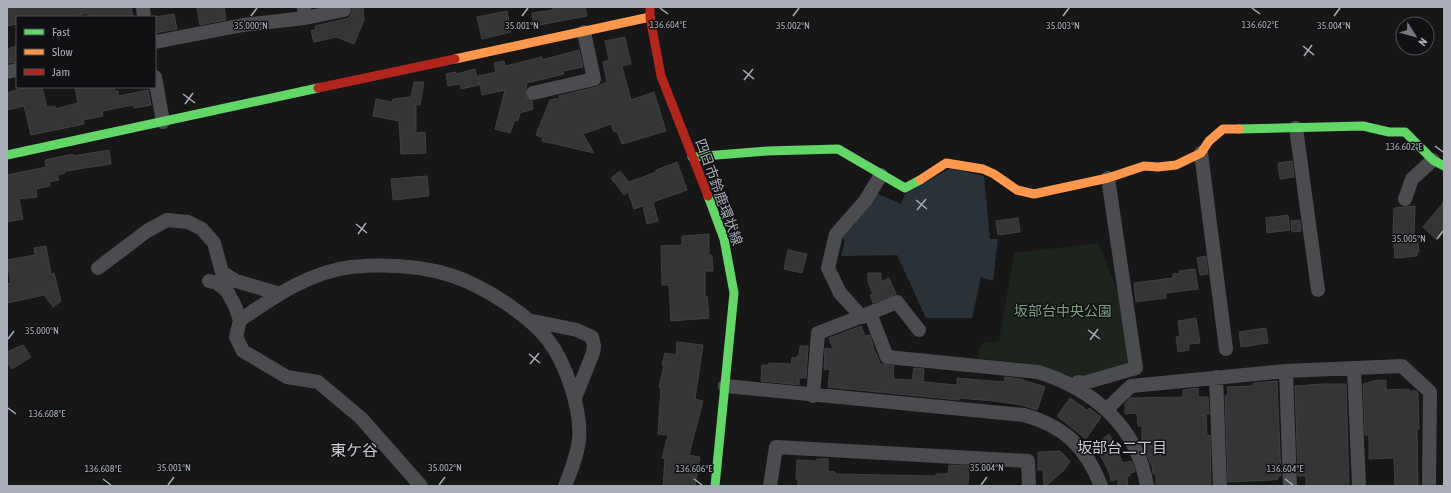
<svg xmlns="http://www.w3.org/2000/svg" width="1451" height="493" font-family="'Asap Condensed','Noto Sans JP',sans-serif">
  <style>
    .green { fill: #1d241e }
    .water { fill: #2a3239 }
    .building { fill: #353536; stroke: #3f4043 }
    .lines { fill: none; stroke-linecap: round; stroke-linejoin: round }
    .street { stroke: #4b4c50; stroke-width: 14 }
    .fast { stroke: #63d668; stroke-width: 9 }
    .slow { stroke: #ff974d; stroke-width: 9 }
    .jam { stroke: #b3261e; stroke-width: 9 }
    .ticks { fill: none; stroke: #a8adb8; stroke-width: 1.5 }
    .labels { text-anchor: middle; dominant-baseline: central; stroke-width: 3; stroke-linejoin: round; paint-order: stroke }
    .street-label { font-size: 14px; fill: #a8adb8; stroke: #111113 }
    .park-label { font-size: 14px; fill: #7fa381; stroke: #111113 }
    .neighbourhood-label { font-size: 15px; fill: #c9ccd4; stroke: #111113 }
    .quarter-label { font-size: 16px; fill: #c9ccd4; stroke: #111113 }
    .ticks-label { font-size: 10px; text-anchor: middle; fill: #a8adb8; stroke: #111113; stroke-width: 3; stroke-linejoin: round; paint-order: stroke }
  </style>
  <rect width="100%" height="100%" fill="#171717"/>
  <path class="green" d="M1098 243 1122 301 1131 365 1085 378H1070L1053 370 1026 363 977 358 982 343 999 341 1014 253Z"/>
  <path class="water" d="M951 168 984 176 990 239H998L993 281 981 277 972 318H926L897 255 841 256 845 240 841 238 874 192 901 204 905 194Z"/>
  <path class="building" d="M7 7H131L133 17H88V13L67 17H17V24L7 26Z
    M197 7H224L226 20 200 25Z
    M352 7H363L364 20 354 44 337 37 314 42 311 31 316 29 315 26 349 18 352 12Z
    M552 7H585L587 16 534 26 532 13 553 10Z
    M507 11 511 32 482 39 477 17Z
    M174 14 177 29 155 33V17Z
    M625 37 631 64 622 66 631 100 654 92 666 131 622 144 617 131 614 132 611 124 583 134 594 153 542 141 543 138 536 135 550 100 560 98 559 96 596 87 607 82 603 62 609 60 605 41Z
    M17 46V62L7 63V49Z
    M579 50 583 67 563 71 564 74 527 83 525 95 532 101 533 109 520 113 518 121 515 120 510 133 495 129 505 90 482 95 478 76 496 72 494 63 504 61 505 66 542 57V60Z
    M475 69 479 85 461 89 460 84 448 86 446 74 455 72 456 74Z
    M414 82H424L420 105H416V133L425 132 426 153 401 154 399 121 373 116 376 99 392 102 393 99 411 97Z
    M25 87H42L47 107 55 106V109L78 103 75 87H114L115 91H118L119 96 148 90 151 105 134 108V105L102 111 103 116 83 120 84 124 31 135 24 106 7 110V93Z
    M109 150 111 164 65 171V173L57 175 59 180 49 182 50 186 36 189 37 197 19 199 23 219 7 222V175L46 167 45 160 73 154V156Z
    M1292 161 1294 177 1280 179 1278 163Z
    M677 162 687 190 653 202 658 221 647 224 643 206 634 209 628 192 624 195 611 178 620 171 629 182 656 172V170Z
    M427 176 429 196 393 200 391 179Z
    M1444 202V231L1437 240 1423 227Z
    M1415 206 1414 237 1417 234 1419 252H1417V256L1395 258 1393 232 1394 208Z
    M1288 215 1290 230 1267 233 1266 218Z
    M1018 218 1020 232 998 235 996 221Z
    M1300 220 1301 231 1292 232 1291 221Z
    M709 234V255H712L713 271H705V297L707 296 709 318 671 321 669 285H662L661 246 682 245V236Z
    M46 246 51 274 54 273 61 301 53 307 44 295 7 303V284L11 283 7 260 35 255 34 248Z
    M788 250 807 254 802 273 784 269Z
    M1206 256 1208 274 1200 275 1197 258Z
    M1195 269 1198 289 1165 293 1166 298 1136 302 1134 283 1173 278V274L1180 273 1179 271Z
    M868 273H881V282L889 278 896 294 873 303 870 295 873 294 868 282Z
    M1196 318 1200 343 1189 344V350L1178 352 1176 337 1180 336 1178 321Z
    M861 326 865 336 870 335 875 353H876L880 364 894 366 893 379 912 380 914 368 924 369 923 382 957 385V378L1004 382 1005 377 1020 379 1045 387 1037 410 1022 405 993 401 959 398V400L828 387 830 369 824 370 825 348 833 349 829 338Z
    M1266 328 1268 343 1241 347 1239 332Z
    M677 342 703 345 695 399 703 401 689 455 700 457 695 486H663L665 459 662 458 668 435 658 434 661 387H659L664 365H662L665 353 676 355Z
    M23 345 31 357 12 369 7 362V352Z
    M800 346H808L806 378H799V385L761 381 762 365H768L769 363 791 364 792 358H797V356H799Z
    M1386 380V390L1409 389V391H1416L1418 393 1419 429H1417L1418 486H1395L1394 458 1369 459V435H1365L1363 384 1373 381Z
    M1277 381 1281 476H1278V479L1272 480 1228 482 1225 396 1228 394 1227 387 1253 386V383Z
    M1321 384H1346L1349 484H1342L1343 486H1306V476H1298L1295 386Z
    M1198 388V397H1208L1209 414H1206L1207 436 1210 435 1211 486H1156V474H1153L1152 467 1142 444V426H1138L1137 413 1125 414V404L1130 398 1183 397V390Z
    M1070 398 1087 410 1089 408 1101 417 1086 439 1057 416Z
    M1109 434 1123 463 1131 461 1134 467 1135 472 1130 473V476H1127L1128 486H1118V479L1111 481 1109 472 1095 445Z
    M1060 451 1070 461 1065 469 1046 486H1044L1043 470H1038V452Z
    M817 459H828V471L835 472V474L936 476V474H948L949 465 969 466 968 486H798V479H796L797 460 817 461Z"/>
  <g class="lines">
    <path class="street" d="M143 7 144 17
      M305 18 344 10
      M155 42 243 25 305 18 304 7
      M7 72 17 70
      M155 77 163 122
      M533 93 594 79 584 32
      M1296 128 1318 290
      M1201 153 1226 349
      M1405 199 1412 179 1433 160
      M98 268 147 231 167 220 188 222 202 229 214 243 227 291 235 306 240 320 236 337 243 351 287 377 318 382 361 418 421 486
      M223 273 236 281 280 294
      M209 281 217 283 227 291
      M870 313 897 302 919 330
      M862 317 840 293 828 268 836 234 865 201 881 175
      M240 320C274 297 309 272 351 267 385 264 420 265 453 276 483 286 529 315 548 340 566 363 582 411 579 440 577 456 571 471 565 486
      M528 320 577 330 592 337 594 346 593 353 575 398
      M1354 368 1359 486
      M1286 371 1290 486
      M1216 377 1220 486
      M725 386 1024 415C1064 426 1086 447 1101 486
      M1074 387 1078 382 1084 383 1136 368 1108 178
      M813 396 818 333 870 313 887 357 1038 372C1093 389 1137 426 1147 486
      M1107 409 1131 386 1286 371 1402 366 1430 392 1429 486
      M770 486 776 447 1028 461 1029 486"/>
    <path class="fast" d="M1239 129 1363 126 1389 132H1405L1433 160 1444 166
      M7 155 318 88
      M692 157 767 151 838 149 905 188 920 180
      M708 196 724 239 734 293 715 486"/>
    <path class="slow" d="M455 59 650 17
      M920 180 946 163 983 169 994 174 1017 190 1034 194 1108 178 1144 166 1158 167 1176 165 1201 153 1209 141 1223 129H1239"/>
    <path class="jam" d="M650 7V17L661 76 708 196
      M318 88 455 59"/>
  </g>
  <path class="ticks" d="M660 8 668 14M1252 8 1260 14M251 16 257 8M522 16 528 8M793 16 799 8M1063 16 1069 8M1334 16 1340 8M1303 46 1314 55M1304 56 1312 45M743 70 754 79M744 80 753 69M183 94 195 103M185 104 193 93M1435 146 1443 152M916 200 927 209M917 210 926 199M356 224 367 233M358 234 366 223M1437 239 1443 231M1088 330 1100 339M8 339 14 331M1090 340 1098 329M529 354 540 363M530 364 539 353M8 408 16 414M103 479 111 485M694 479 702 485M1285 479 1293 485M168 485 174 477M439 485 445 477M981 485 987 477"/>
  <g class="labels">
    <g class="street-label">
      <text transform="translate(719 192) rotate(70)">四日市鈴鹿環状線</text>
    </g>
    <g class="park-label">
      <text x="1063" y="311">坂部台中央公園</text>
    </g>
    <g class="neighbourhood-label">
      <text x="1122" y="447">坂部台二丁目</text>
    </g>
    <g class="quarter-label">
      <text x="354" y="450">東ケ谷</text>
    </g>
  </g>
  <g class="ticks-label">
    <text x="668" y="28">136.604°E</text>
    <text x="1260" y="28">136.602°E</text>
    <text x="251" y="29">35.000°N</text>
    <text x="522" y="29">35.001°N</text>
    <text x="793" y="29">35.002°N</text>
    <text x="1063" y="29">35.003°N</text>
    <text x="1334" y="29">35.004°N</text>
    <text x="1404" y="150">136.602°E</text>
    <text x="1409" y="242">35.005°N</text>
    <text x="42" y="334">35.000°N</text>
    <text x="47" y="417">136.608°E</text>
    <text x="174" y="471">35.001°N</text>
    <text x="445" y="471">35.002°N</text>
    <text x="987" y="471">35.004°N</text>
    <text x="103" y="472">136.608°E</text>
    <text x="694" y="472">136.606°E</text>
    <text x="1285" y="472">136.604°E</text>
  </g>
  <rect width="1451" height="493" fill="none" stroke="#a8adb8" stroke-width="16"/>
  <rect x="16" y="16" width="140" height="72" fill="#111113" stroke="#4d4f55"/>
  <rect x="24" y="29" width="20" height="6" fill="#63d668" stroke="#4d4f55"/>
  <text x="52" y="36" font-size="12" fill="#a8adb8">Fast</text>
  <rect x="24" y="49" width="20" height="6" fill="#ff974d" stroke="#4d4f55"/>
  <text x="52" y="56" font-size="12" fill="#a8adb8">Slow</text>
  <rect x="24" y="69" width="20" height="6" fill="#b3261e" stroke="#4d4f55"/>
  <text x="52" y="76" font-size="12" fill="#a8adb8">Jam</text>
  <g transform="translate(1415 36) rotate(127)"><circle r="19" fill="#111113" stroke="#4d4f55"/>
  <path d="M0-3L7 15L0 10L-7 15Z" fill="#757880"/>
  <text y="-6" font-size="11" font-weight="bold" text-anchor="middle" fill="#a8adb8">N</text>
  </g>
</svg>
